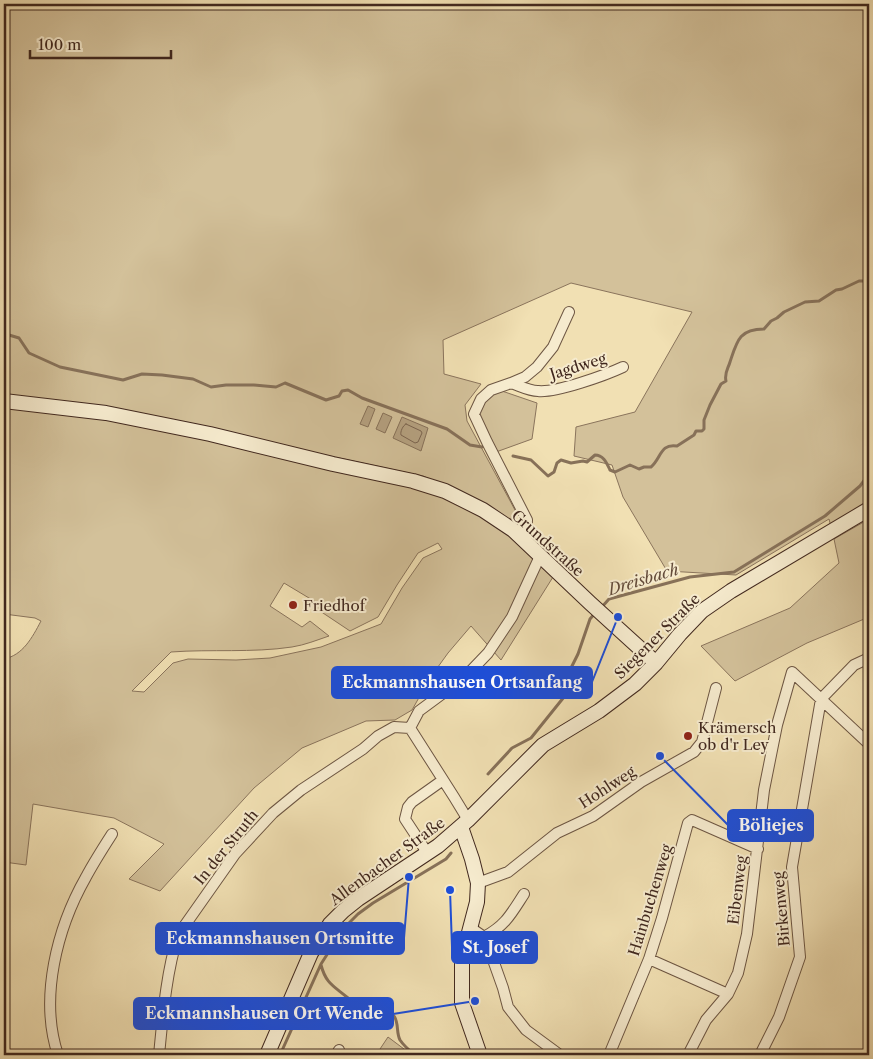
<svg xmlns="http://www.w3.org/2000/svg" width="873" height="1059" font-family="'Libre Caslon Text',serif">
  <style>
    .green { fill: #d3c19a; stroke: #8a745c; fill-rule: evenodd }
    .water { fill: #b5a180; stroke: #877159 }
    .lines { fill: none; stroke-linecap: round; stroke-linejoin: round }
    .shore { stroke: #7b644f; stroke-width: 1 }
    .stream { stroke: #877159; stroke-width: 3 }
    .minor-casing { stroke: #6d5643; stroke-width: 12 }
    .secondary-casing { stroke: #41281e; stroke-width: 16 }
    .minor { stroke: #f6ebce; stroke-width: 10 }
    .secondary { stroke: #f6ebce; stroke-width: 14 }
    .poi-dot { fill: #8f2418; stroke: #f6ebce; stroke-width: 2 }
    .labels { text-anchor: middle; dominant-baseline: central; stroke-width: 4; stroke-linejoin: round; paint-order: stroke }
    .street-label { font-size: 15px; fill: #41281e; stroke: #f6ebce }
    .poi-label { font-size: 15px; fill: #41281e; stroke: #f6ebce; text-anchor: start }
    .water-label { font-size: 16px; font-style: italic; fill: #644c3b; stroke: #f6ebce }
    .leader { fill: none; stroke: #1d4ed8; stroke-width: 2 }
    .callout-dot { fill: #1d4ed8; stroke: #f6ebce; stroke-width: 2 }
    .callout { fill: #1d4ed8; stroke: #1d4ed8; stroke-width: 2 }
    .callout-label { font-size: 16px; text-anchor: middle; font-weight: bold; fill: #fff }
  </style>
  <rect width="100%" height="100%" fill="#f1e0b3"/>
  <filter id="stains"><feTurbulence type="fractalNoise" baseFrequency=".004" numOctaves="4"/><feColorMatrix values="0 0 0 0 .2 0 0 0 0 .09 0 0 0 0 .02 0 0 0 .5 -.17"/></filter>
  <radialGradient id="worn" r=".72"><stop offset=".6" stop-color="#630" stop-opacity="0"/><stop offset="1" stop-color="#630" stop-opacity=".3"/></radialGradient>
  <path class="green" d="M4 4H869V506L831 527 829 519 736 575 667 571 623 497 612 465 574 456 576 427 635 412 692 312 571 283 443 340 444 374 481 384 465 405 467 421 515 510 510 521 478 500 423 476 106 408 4 394Z
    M499 390 537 403 532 439 496 452 478 414 482 402Z
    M4 405 107 417 402 484 442 496 482 515 513 538 553 577 501 660 471 626 448 653 430 678 412 710 395 720 366 721 302 748 254 788 160 891 129 879 164 844 114 818 33 804 26 865 4 862V659C23 655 32 638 41 621L35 618 4 614ZM438 543 442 549 423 558 402 588 381 624 321 647 270 658 236 660 188 659 173 663 144 692 132 691 171 652C211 649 252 653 292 647 305 645 317 640 329 636L310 621 302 627 270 606 284 583 319 604 317 609 350 631 378 617 397 585 418 553Z
    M869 519V617L807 643 735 681 701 646 790 608 839 563 834 539Z
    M388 1037 412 1055H376Z"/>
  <path class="water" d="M368 406 375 409 368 427 360 424Z
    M383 413 392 417 385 433 376 429Z
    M402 417 428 428 421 451 393 438Z"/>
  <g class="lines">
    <path class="shore" d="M406 424 421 431 422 433 418 442 415 443 401 435C400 432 403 425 406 424Z"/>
    <path class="stream" d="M4 336 9 335 19 338 29 353 60 367 123 380 142 374 162 375 193 379 211 387 226 385H254L276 387 285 383 326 400 339 396 342 391 348 390 362 398 447 429 470 445 482 447
      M513 456 531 460 548 476 554 472 557 463 561 460 571 463 583 461 587 462 595 455C604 455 607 464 610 470L615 472 630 465 639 469 644 467H651C661 459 660 443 677 446L694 435 696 431H702L704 429V420L710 405 721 384 726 381C724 373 728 369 730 362 737 341 739 329 764 329L771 321 777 318 784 312 805 302 819 301 836 290 842 289 859 281H869
      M601 608 609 599 690 577 734 572 825 516 860 486 869 474
      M488 774 512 748 531 738 564 697 570 670 578 654 590 619 596 612
      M321 965C326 984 334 986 348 998 355 1003 360 1009 365 1016L384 1015 394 1016C399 1023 396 1032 400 1040 404 1046 410 1051 415 1055
      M280 1055 321 964 344 928 358 914 373 903 446 859 451 853
      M439 1055 443 1054 446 1055"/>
    <defs>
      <path id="minor" d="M511 383C520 386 529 391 538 391 556 393 606 375 623 367
        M526 542 527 520 487 442 474 414 481 399 491 390 511 383 525 377 537 367 553 347 569 312
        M468 820 454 797 410 728 419 711 465 677 488 653 512 617 540 556
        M428 854 405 819 408 807 412 802 443 780
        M478 883 508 872 557 833 593 816 641 782 694 752 702 742 716 688
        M471 928 484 937 487 943 503 988 508 1007 526 1030 560 1055
        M484 937C506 925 511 914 524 894
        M649 959 728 994
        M58 1055C39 998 57 928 86 877 94 862 103 848 112 834
        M159 1055C163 1015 166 974 178 935L235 854 273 813 301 790 363 749 378 736 394 727 410 728
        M336 1055 339 1050
        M609 1055 649 959 662 918 688 823 692 820 758 849
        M688 1055 706 1020 728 994 738 973 747 934 764 790 777 725 792 672 869 744
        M760 1055 779 1017 800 957 792 867 821 699 854 665 869 658
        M868 1055 869 1054"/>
      <path id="secondary" d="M4 401 106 413 210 434 333 464 413 481 445 491 483 510 513 530 590 603 656 663
        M461 827 472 859 478 883 477 902 462 959V1003L480 1055
        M267 1055 311 953 330 924 343 911 358 899 438 846 468 820 543 745 599 711 635 684 656 663 680 634 702 611 731 591 869 509"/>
    </defs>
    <use href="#minor" class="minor-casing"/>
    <use href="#secondary" class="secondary-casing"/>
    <use href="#minor" class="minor"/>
    <use href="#secondary" class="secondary"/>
  </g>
  <g class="poi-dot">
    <circle cx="293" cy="605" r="5"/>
    <circle cx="688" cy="736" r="5"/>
  </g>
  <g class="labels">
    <g class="street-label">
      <text transform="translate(578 366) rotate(-17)">Jagdweg</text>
      <text transform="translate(548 543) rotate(42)">Grundstraße</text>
      <text transform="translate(657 636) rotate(-45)">Siegener Straße</text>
      <text transform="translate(607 787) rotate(-33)">Hohlweg</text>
      <text transform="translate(226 847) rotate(-51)">In der Struth</text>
      <text transform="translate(387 861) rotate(-36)">Allenbacher Straße</text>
      <text transform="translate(737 890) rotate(-83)">Eibenweg</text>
      <text transform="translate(650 900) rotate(-73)">Hainbuchenweg</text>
      <text transform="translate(781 909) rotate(-95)">Birkenweg</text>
    </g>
    <g class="poi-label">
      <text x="303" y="605">Friedhof</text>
      <text x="698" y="727">Krämersch<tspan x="698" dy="17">ob d'r Ley</tspan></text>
    </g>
    <g class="water-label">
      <text transform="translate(643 579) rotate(-17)">Dreisbach</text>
    </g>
  </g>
  <path class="leader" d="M618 617L592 682M660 756L728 825M409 877L404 938M450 890L452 947M475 1001L393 1014"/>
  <g class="callout-dot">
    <circle cx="618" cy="617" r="5"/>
    <circle cx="660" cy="756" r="5"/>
    <circle cx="409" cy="877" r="5"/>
    <circle cx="450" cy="890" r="5"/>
    <circle cx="475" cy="1001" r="5"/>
  </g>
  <g class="callout">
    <rect x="332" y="667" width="260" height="31" rx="5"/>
    <rect x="728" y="810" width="85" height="31" rx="5"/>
    <rect x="156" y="923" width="248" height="31" rx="5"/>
    <rect x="452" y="932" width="85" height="31" rx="5"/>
    <rect x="134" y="998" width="259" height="31" rx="5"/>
  </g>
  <g class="callout-label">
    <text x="462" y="688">Eckmannshausen Ortsanfang</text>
    <text x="771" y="831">Böliejes</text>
    <text x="280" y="944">Eckmannshausen Ortsmitte</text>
    <text x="495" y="953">St. Josef</text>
    <text x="264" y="1019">Eckmannshausen Ort Wende</text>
  </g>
  <rect width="873" height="1059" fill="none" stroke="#f1e0b3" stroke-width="20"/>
  <rect x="5" y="5" width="863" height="1049" fill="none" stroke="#41281e" stroke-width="2.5"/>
  <rect x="10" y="10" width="853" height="1039" fill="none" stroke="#41281e"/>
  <path d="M30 50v8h141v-8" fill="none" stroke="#41281e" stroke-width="2.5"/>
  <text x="38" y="50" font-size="15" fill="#41281e" stroke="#f6ebce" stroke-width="4" paint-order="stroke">100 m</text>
  <rect width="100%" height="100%" filter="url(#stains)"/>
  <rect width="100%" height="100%" fill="url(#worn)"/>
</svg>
